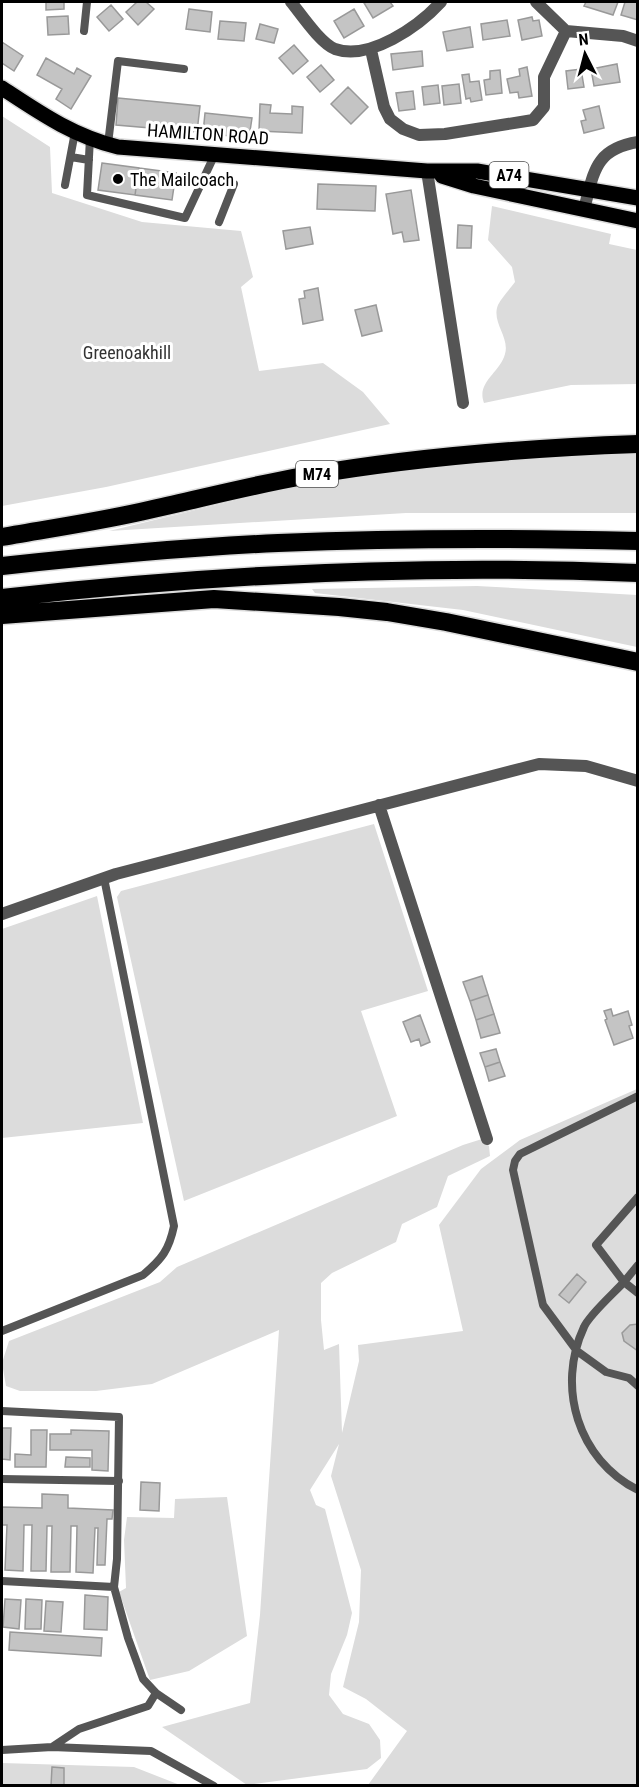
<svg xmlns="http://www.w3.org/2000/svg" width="639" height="1787" font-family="'Roboto Condensed',sans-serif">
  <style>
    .green { fill: #dcdcdc }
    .building { fill: #c4c4c4; stroke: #999; stroke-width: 1.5 }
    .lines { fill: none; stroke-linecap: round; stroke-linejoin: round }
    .primary-casing { stroke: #dbdbdb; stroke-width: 18 }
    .motorway-casing { stroke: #dbdbdb; stroke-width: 21 }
    .service { stroke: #555; stroke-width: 8 }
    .minor { stroke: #555; stroke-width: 12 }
    .tertiary { stroke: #555; stroke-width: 12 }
    .primary { stroke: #000; stroke-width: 15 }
    .motorway { stroke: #000; stroke-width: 18 }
    .poi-dot { fill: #000; stroke: #fff; stroke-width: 2 }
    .labels { text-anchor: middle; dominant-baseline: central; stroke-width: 6; stroke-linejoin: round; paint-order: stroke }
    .shield { fill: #fff; stroke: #4c4c4c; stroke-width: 1.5 }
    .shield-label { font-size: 16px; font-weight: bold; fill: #000 }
    .street-label { font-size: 18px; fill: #000; stroke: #fff }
    .poi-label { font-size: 18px; fill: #000; stroke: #fff; text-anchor: start }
    .park-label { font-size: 18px; fill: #333; stroke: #fff }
  </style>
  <rect width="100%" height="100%" fill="#fff"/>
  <path class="green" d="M2 116 50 147 52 193 142 222 241 231 253 277 241 287 259 371 323 363 363 392 390 424 106 487 2 506Z
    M492 206 611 234 609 244 637 250V384L571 385 484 403C476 382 500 373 505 354 510 337 491 322 498 305 502 297 510 289 515 282L512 267 488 240Z
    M637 449V513H406L109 531 303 484 473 461Z
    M477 586 637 595V647L463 610 315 593 312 589Z
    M374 824 428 991 361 1011 397 1116 184 1201 117 897 121 891Z
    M97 896 143 1123 2 1138V929Z
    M637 1089V1785H368L407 1731 366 1699 343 1687 359 1622 361 1570 331 1476 339 1444 310 1490 316 1505 325 1509 352 1613 347 1635 331 1674 329 1695 343 1714 369 1724 380 1740 381 1758 367 1769 247 1785 162 1727 250 1703 260 1615 279 1330 152 1384 96 1391H20L6 1386 2 1363 9 1341 160 1282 177 1267 463 1145 482 1139 489 1146 490 1156 448 1176 437 1207 402 1224 396 1242 332 1273 321 1283V1320L324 1350 339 1344 342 1433 359 1361 358 1345 463 1331 439 1225 481 1169 520 1140Z
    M227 1497 247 1636 189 1671 150 1680 119 1592 126 1588 124 1540 127 1517 174 1518 175 1499Z
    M2 1763 134 1767 180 1785 2 1786Z"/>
  <path class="building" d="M46 2H64V9L46 10Z
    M137 2H146L154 9 138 25 126 12Z
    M367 2H390L393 6 373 18 364 3Z
    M586 2H618L613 15 584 6Z
    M625 2H638V20L621 15Z
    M111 5 123 19 109 31 97 17Z
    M189 9 212 12 210 32 186 29Z
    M354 9 364 26 344 38 334 21Z
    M68 16 69 34 48 35 47 17Z
    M532 17 533 21 539 20 542 36 522 40 518 20Z
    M507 20 510 36 483 40 481 24Z
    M220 21 246 23 244 41 218 39Z
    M260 24 278 29 274 43 256 39Z
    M470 27 473 47 447 51 443 32Z
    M2 42 23 56 14 71 2 63Z
    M294 45 308 61 293 74 279 58Z
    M422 51 423 66 393 70 391 54Z
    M46 58 74 74 77 68 91 76 71 109 56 99 62 89 37 75Z
    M617 64 620 82 594 86 591 69Z
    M321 65 334 80 320 92 307 77Z
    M527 67 532 96 519 98 518 92 510 93 507 79 520 76 519 69Z
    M581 69 584 87 568 89 566 71Z
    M500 70 502 93 486 95 484 80 490 79V71Z
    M469 74 470 82 479 81 482 100 471 102 470 98 466 99 462 75Z
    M459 84 461 103 444 105 442 86Z
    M438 85 440 103 424 105 422 87Z
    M348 87 368 107 351 124 331 104Z
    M413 91 415 109 399 111 396 93Z
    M118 98 200 106 197 132 116 125Z
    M260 104 271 105 270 113 292 114V106L303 107 302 133 259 131Z
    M599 106 604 128 584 133 581 121 586 120 583 110Z
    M205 113 252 118 249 138 203 133Z
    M102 163 139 168 135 195 98 190Z
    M139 168 176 173 172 200 135 195Z
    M318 184 376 186 375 211 317 209Z
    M411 190 419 240 404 242 402 232 393 234 386 194Z
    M458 225 472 226 471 248H457Z
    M310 227 313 244 286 249 283 231Z
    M318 288 323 320 303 324 299 299 305 298 304 291Z
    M376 305 382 331 362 336 355 310Z
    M482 976 488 995 470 1001 463 982Z
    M488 995 494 1014 476 1020 470 1001Z
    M611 1009 613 1016 628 1011 632 1025 629 1026 633 1038 614 1045 605 1020 607 1019 604 1011Z
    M494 1014 500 1033 481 1038 476 1020Z
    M420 1015 430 1042 421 1046 419 1039 411 1042 403 1022Z
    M496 1049 500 1062 485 1067 480 1053Z
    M500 1062 505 1076 489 1081 485 1067Z
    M577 1274 586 1282 569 1303 559 1295Z
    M638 1324V1351L624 1341 622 1333 630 1325Z
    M2 1428H11L10 1460 2 1459Z
    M31 1430H47L46 1467H15V1454L31 1455Z
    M71 1430 109 1431 108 1471 92 1470V1450H50V1434H71Z
    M66 1457 90 1458V1467H65Z
    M141 1482 160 1483 159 1511 140 1510Z
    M42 1494 68 1495V1508L113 1510 112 1519H107L105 1565H97L98 1528H95L93 1573 76 1572 77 1526H71L70 1572H51L52 1526H47L46 1571H31L32 1525H24L23 1571 5 1570 7 1525H2V1507L42 1508Z
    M85 1595 108 1597 107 1630 84 1629Z
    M5 1599 21 1600 19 1629 3 1627Z
    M26 1599 42 1600 41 1629H25Z
    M46 1601 63 1602 61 1632 44 1631Z
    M10 1632 102 1638 101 1656 9 1650Z
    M52 1767 64 1768V1786H51Z"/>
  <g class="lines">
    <defs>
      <path id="primary" d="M2 88C40 113 73 136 118 147L427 171H477L638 198
        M442 176 474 186 638 221"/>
      <path id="motorway" d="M2 537C52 528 103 521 153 509 203 498 253 485 304 476 414 457 526 448 638 444
        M2 566C94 556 186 547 278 543 398 538 518 538 638 541
        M2 598C213 574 425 564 638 573
        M2 615 214 599 339 607 387 612 446 622 638 662"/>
    </defs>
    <use href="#primary" class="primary-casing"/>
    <use href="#motorway" class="motorway-casing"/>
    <path class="service" d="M84 31 87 2
      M90 138 87 195 185 218 215 154
      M108 144 118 61 184 69
      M71 157 89 160
      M204 179 234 184 219 222
      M65 185 75 132
      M638 1096 520 1154 515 1161 513 1170 543 1305 577 1351 606 1372 629 1378 638 1386
      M638 1197 596 1245 624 1282 638 1265
      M638 1293 624 1282C614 1293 589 1315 584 1327 556 1387 578 1460 638 1490
      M2 1331 143 1275C162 1259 169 1250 174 1226L104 878
      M2 1411 119 1417 117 1559 114 1587 128 1638 143 1679 156 1693 181 1710
      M2 1479 119 1481
      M2 1581 114 1587
      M156 1693 148 1706 79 1729 52 1747 151 1751 214 1786
      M2 1750 52 1747"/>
    <path class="minor" d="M291 2C301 14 320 43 335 49 370 61 419 26 441 2
      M536 2 566 31 623 36 638 41
      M371 50 384 107 390 119 403 129 419 135 445 134 533 120 544 107V77L566 31
      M427 171 463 403
      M379 805 487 1139
      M2 914 116 874 539 764 586 766 638 781"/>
    <path class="tertiary" d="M584 209C594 173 594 149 638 142"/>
    <use href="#primary" class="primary"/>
    <use href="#motorway" class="motorway"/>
  </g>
  <circle class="poi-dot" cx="118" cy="179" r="6"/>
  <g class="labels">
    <g class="shield">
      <rect x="489.5" y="162" width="39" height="26" rx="4.5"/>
      <rect x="296" y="461" width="42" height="26" rx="4.5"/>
    </g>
    <g class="shield-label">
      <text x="509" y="175">A74</text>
      <text x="317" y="474">M74</text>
    </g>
    <g class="street-label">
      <text transform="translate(208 134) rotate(4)">HAMILTON ROAD</text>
    </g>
    <g class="poi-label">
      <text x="130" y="179">The Mailcoach</text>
    </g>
    <g class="park-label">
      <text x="127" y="352">Greenoakhill</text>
    </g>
  </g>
  <rect width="639" height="1787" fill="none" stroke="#000000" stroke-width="6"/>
  <g transform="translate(585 54) rotate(354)" stroke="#ffffff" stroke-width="4.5" paint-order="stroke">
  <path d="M0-4.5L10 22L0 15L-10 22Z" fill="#000000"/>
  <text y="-9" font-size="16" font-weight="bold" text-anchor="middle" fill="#000000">N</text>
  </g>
</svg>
